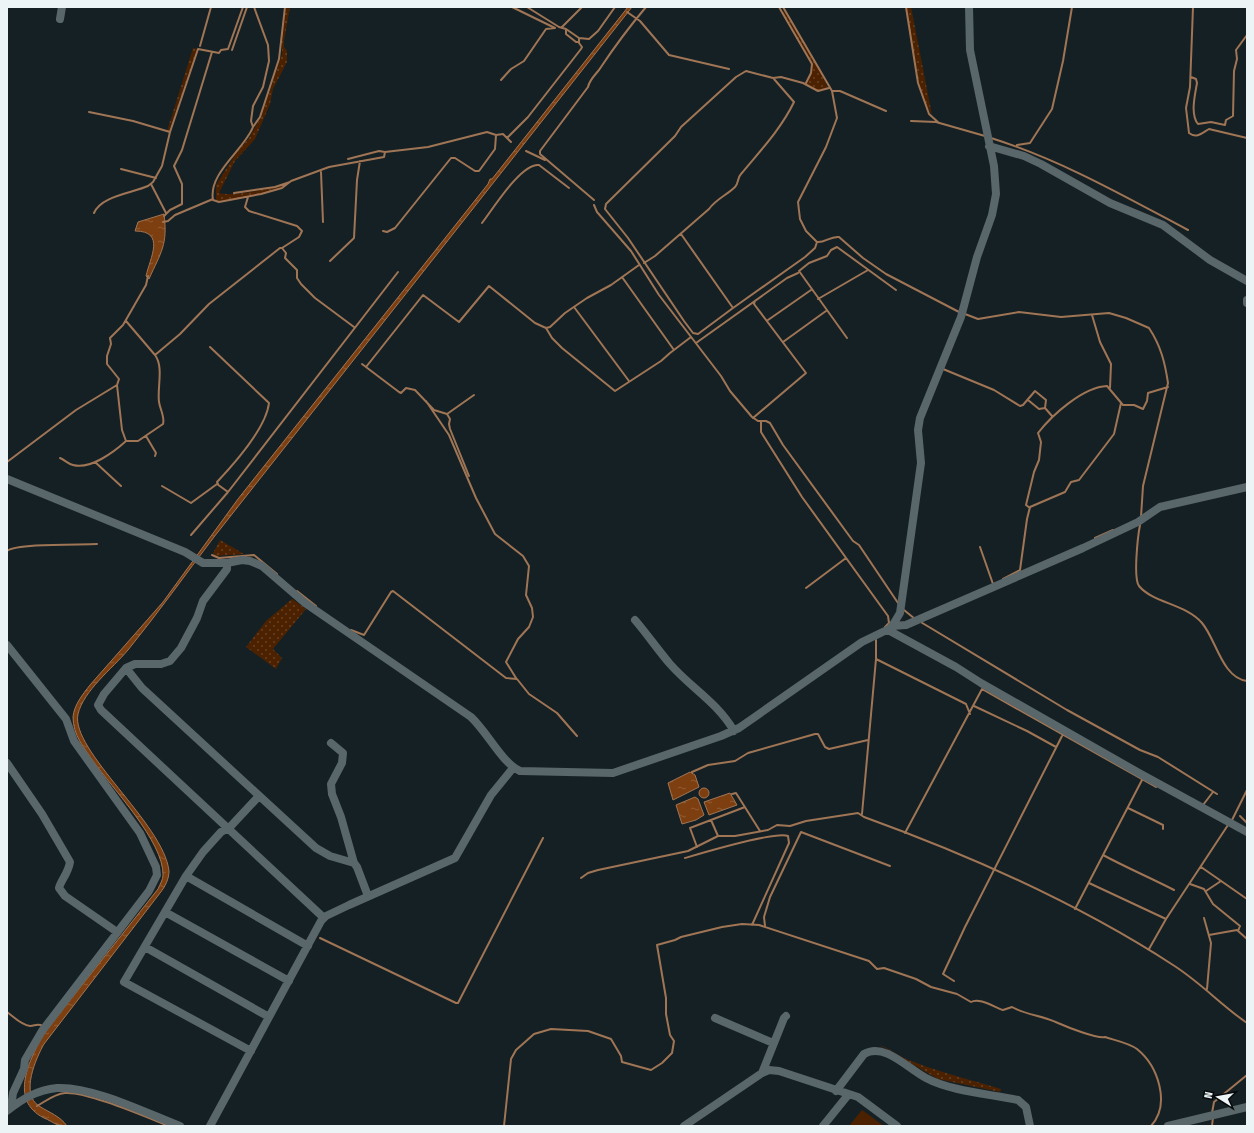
<svg xmlns="http://www.w3.org/2000/svg" width="1254" height="1133" font-family="'Fira Sans Condensed',sans-serif">
  <style>
    .grass { fill: url(#grass-dots) }
    .pitch { fill: #4c2100 }
    .water { fill: url(#water-ripples); stroke: #9f7555 }
    .lines { fill: none; stroke-linecap: round; stroke-linejoin: round }
    .stream { stroke: #9f7555; stroke-width: 2 }
    .minor { stroke: #59666a; stroke-width: 8 }
  </style>
  <defs>
    <pattern id="grass-dots" width="8" height="8" patternUnits="userSpaceOnUse"><rect width="8" height="8" fill="#4c2100"/><path d="M2 2h.1M6 6h.1" fill="none" stroke="#664226" stroke-width="1.8" stroke-linecap="round"/></pattern>
    <pattern id="water-ripples" width="26" height="14" patternUnits="userSpaceOnUse"><rect width="26" height="14" fill="#7e3f10"/><path d="M2 4q2-2 4 0t4 0M15 11q2-2 4 0t4 0" fill="none" stroke="#915b33"/></pattern>
  </defs>
  <rect width="100%" height="100%" fill="#152024"/>
  <path class="grass" d="M286 7H290L284 41V47L287 51V62L273 89 270 104 255 139 235 161 219 193C233 197 276 188 290 182 284 190 227 202 216 201V185L237 152 249 138 261 117 282 54V32Z
    M906 7H911L932 115 926 105 919 83Z
    M784 11 819 69 828 88 818 91 806 83 811 73 812 63 784 15 783 12Z
    M193 48 197 49 169 131H167Z
    M220 540 244 554 216 556 213 553Z
    M292 599 306 609 273 649 282 658 276 669 246 647 266 621Z
    M878 1044C890 1049 901 1058 914 1062 942 1073 972 1080 1001 1089L1000 1092 938 1079Z"/>
  <path class="pitch" d="M862 1110 884 1126H849Z"/>
  <path class="water" d="M628 7H632L214 537C185 575 158 613 128 650 112 669 84 690 78 714 70 750 164 824 169 871 169 879 165 887 160 893L44 1044C36 1058 20 1094 39 1106 50 1113 60 1116 67 1126 55 1126 54 1122 44 1118 8 1100 30 1059 44 1033L158 889C160 884 163 880 163 875 164 842 112 788 93 761 84 748 73 735 73 717 74 705 83 694 90 685L163 602 238 499 488 184 490 179H492Z
    M164 214C168 245 161 252 149 279L146 276C150 258 166 231 135 231L138 222Z
    M690 772 695 775 699 787 673 800 668 783Z
    M699 793a5 5 0 1 1 10 0a5 5 0 1 1-10 0Z
    M730 793 737 805 709 815 704 802Z
    M695 797 698 799 704 815 696 820 682 824 676 805Z"/>
  <g class="lines">
    <path class="stream" d="M254 7 268 45 269 61 263 87 253 106 251 121 253 127C244 150 208 173 213 200L219 202 261 194 282 188 291 181 329 167 384 157 385 152 428 147 487 132 496 135 503 134 511 142
      M512 7 555 28
      M527 7 559 27 566 29 579 38
      M779 7 812 64 811 73 806 83
      M783 7 832 91 837 118 826 147 798 202 800 219 806 231 817 242C825 243 830 236 839 237L863 258 886 274 959 312
      M906 7 918 83 929 114 939 123
      M1193 7 1190 87 1186 108 1189 133C1197 139 1202 133 1209 129L1247 138
      M627 12 640 21 669 55 729 69
      M562 27 582 7
      M566 29V34L576 42H579
      M200 46 211 7
      M232 50 247 7
      M1191 77 1196 79 1197 83C1195 95 1190 114 1198 124L1211 122 1225 125 1226 120 1233 116 1234 71 1237 59 1236 50 1247 35
      M501 80 511 69 524 61 546 29 555 28
      M832 91H840L886 111
      M89 112 133 121 170 132
      M911 121 936 122 985 136
      M253 127 260 117 279 59 285 7
      M507 138 528 117 581 49 582 47 579 43V38L589 39 598 31 615 7
      M991 138C1061 160 1124 196 1188 230
      M1017 145 1030 143 1052 109 1063 61 1072 7
      M526 151 545 160
      M348 159 379 151 385 152
      M121 169 156 178
      M321 172 323 222
      M151 184 166 213
      M234 193 275 187 290 182
      M594 200 540 154V151L588 87C590 78 597 74 601 67 615 46 630 26 646 7
      M594 205 597 212 631 251 659 295 721 376 730 391 752 417 758 421H766L770 423 783 445 853 541 859 545 898 603
      M94 213C101 196 132 193 148 186L153 182 162 166 170 132 198 49 219 53 221 50 228 49 243 7
      M164 216 170 210 182 204V184L174 166 182 150 212 52
      M163 222 168 221 175 215 213 199
      M482 223C493 209 521 163 539 165L569 188
      M383 231 387 232 395 228 451 158H455L475 171H479L495 149 496 135
      M681 234 733 308 698 334 693 333 684 321 628 238 605 209 606 204 675 136 681 127 736 77 746 71 773 78 781 77 803 83 818 91 829 88
      M282 248 286 253 285 258 297 270V278L301 284 315 298 354 327
      M330 261 354 238 357 180 360 161
      M644 263 655 256 709 209C716 199 727 195 735 187 739 183 737 178 741 174 760 151 781 129 794 102L774 79
      M622 277 674 350
      M818 299 868 270
      M574 307 629 381
      M733 308 805 257 815 248 817 242
      M965 314 978 319 1019 312 1061 317 1109 313 1126 318 1149 328C1161 346 1165 363 1168 383L1143 486 1141 517
      M1092 315 1100 342 1111 364 1110 388
      M768 320 811 290
      M126 321 155 355
      M546 328 552 338 562 348 615 391 661 361 670 353 691 337
      M847 338 799 271 809 263 827 256 831 250 837 247 896 290
      M783 342 826 311
      M696 343 787 278 798 273
      M210 347 269 403C266 428 234 464 217 482L218 484
      M362 364 399 392 401 393 406 388 415 390 434 410 447 414 474 395
      M366 367 423 295 459 322 489 286 535 323 546 328 550 327 565 313 587 298 611 285 639 265
      M943 369 994 390 1020 406 1023 405 1035 391 1046 400 1045 408 1052 416
      M117 385 122 430 126 441H138L163 424C165 417 160 409 159 402 157 388 164 367 155 355L180 334 209 304 280 248H282L299 237 302 231 297 226 249 211 245 207 248 197
      M1028 400 1039 409 1045 408
      M426 401 449 435 476 498 495 534 523 556 529 566 526 595 532 608 533 617 529 627 518 639 506 662 516 678
      M447 414 450 419 449 424 450 429 469 476
      M753 418 806 373 754 304 755 301
      M761 422V432L802 497 888 616 889 623 885 627
      M146 436 156 453 155 456
      M60 458C65 460 68 464 73 465 90 470 114 452 126 441
      M7 462 76 410 117 385 119 379 107 364V356L111 344 110 338 123 325 146 285 148 276
      M95 462 121 486
      M162 486 191 503 217 484 228 492
      M1030 508 1026 505 1034 472 1039 460 1041 442 1038 433C1052 415 1083 387 1107 386L1123 405H1134L1143 409 1147 401 1148 393 1168 387
      M1140 525C1138 535 1133 578 1139 586 1153 603 1186 604 1202 623 1216 639 1222 678 1247 681
      M191 535 228 492 398 272
      M1095 538 1113 530
      M980 547 993 584
      M7 551C17 543 81 545 97 544
      M212 555 219 558 254 555 277 574
      M1003 579 1020 570 1027 519 1030 507 1065 492 1071 482 1079 480 1114 434 1121 403
      M806 588 846 558
      M297 591 316 606
      M904 610 915 619
      M919 621 1067 710 1140 750 1158 757 1217 794
      M351 630 364 635 391 592 393 591 506 678 517 679 529 694 557 713 577 736
      M876 659 966 704 970 714
      M974 706 1027 731 1056 747
      M692 772 708 765 735 761 748 753 815 734H818L825 747 829 749 868 740
      M732 794 736 793 760 831
      M1203 805 1213 792
      M1128 808 1163 825V829
      M862 814 876 659V640
      M1240 816 1247 823
      M711 820 718 836
      M1232 820 1247 790
      M905 833 982 689 1156 787
      M697 847 690 828 745 807
      M1103 855C1127 868 1151 878 1174 890
      M685 858C702 853 776 831 788 836L789 843 752 925
      M1201 867 1247 899
      M581 878 588 873 598 870 688 851 718 836H735L768 830 777 825 790 826 806 821 858 813 864 817C969 855 1079 904 1173 965 1200 982 1221 1005 1247 1023
      M1089 883 1166 919
      M1190 884 1204 889 1213 904 1240 926 1238 931
      M1206 891 1221 881
      M1075 909 1142 780
      M1204 918 1211 943 1207 989
      M765 926 764 917 770 897 801 832 890 866
      M1209 935 1237 930 1247 939
      M320 938 456 1003H458L543 838
      M1149 949 1166 919 1228 825
      M954 981 943 974 965 927 1062 736
      M7 1012C14 1017 21 1025 30 1026 35 1026 37 1023 43 1026
      M37 1106C46 1101 54 1094 65 1093 86 1091 146 1117 169 1126
      M1212 1113 1214 1102 1247 1075
      M504 1126 511 1059 516 1050 534 1034 551 1029 588 1031 611 1039 621 1056 622 1062 651 1070 662 1063 672 1053 674 1041 670 1035 666 1014V998L657 945 675 940 681 937 722 927 742 924 759 925 869 961 877 969 884 968 916 979 931 987 957 994 971 1002C979 997 994 1007 1003 1010L1012 1007C1026 1015 1044 1016 1058 1023 1067 1027 1097 1039 1105 1037 1114 1040 1129 1043 1137 1049 1158 1066 1171 1104 1151 1126
      M1212 1126 1213 1117"/>
    <path class="minor" d="M60 19 62 7
      M989 146 1024 156 1041 164 1110 203 1163 225 1210 260 1247 281
      M1247 300V303
      M7 479 185 552 203 563H227L242 560 250 561 262 566 305 603 471 717C488 733 502 763 520 771L613 773 721 736 739 728 862 642 891 628 900 613 921 463 918 430 920 418 961 317 977 257 992 215 996 194 994 166 970 50 969 7
      M227 563V569L203 601 197 618 181 648 170 661 161 664H135L126 668 104 694 98 705 101 710 324 918
      M635 620C647 634 658 650 670 664 691 688 717 702 734 731
      M892 626 906 625 1083 548 1138 522 1160 507 1247 487
      M888 630 956 667 981 683 1139 773 1247 832
      M7 645 66 719 74 741 140 833 156 867 157 875 149 891 42 1031 25 1060 24 1069 13 1093 11 1107
      M126 668 142 688 316 848 330 856 354 863 357 867 368 896
      M331 743 343 753 342 763 331 784 332 794 341 817 354 863
      M7 763 42 814 70 862C68 874 61 880 59 888L65 896 117 932
      M186 876 308 946
      M165 912 289 981
      M145 947 269 1017
      M715 1018 773 1043
      M251 1051 124 982 186 876 203 852 221 832 230 827 259 796
      M762 1073 784 1018 786 1016
      M836 1091 864 1054C885 1042 908 1069 926 1078 950 1091 990 1094 1018 1100L1026 1107 1030 1126
      M7 1111C22 1099 37 1090 57 1088 92 1086 146 1113 180 1126
      M210 1126 321 921 326 916 349 905 455 858 491 795 513 768
      M684 1126 762 1073 769 1070 779 1071 858 1097 897 1126
      M823 1126 848 1095
      M1168 1126 1247 1107"/>
  </g>
  <rect width="1254" height="1133" fill="none" stroke="#edf4f6" stroke-width="16"/>
  <g transform="translate(1218 1097) rotate(281)" stroke="#05090b" stroke-width="3" paint-order="stroke">
  <path d="M0-3L7 15L0 10L-7 15Z" fill="#edf4f6"/>
  <text y="-6" font-size="11" font-weight="bold" text-anchor="middle" fill="#edf4f6">N</text>
  </g>
</svg>
